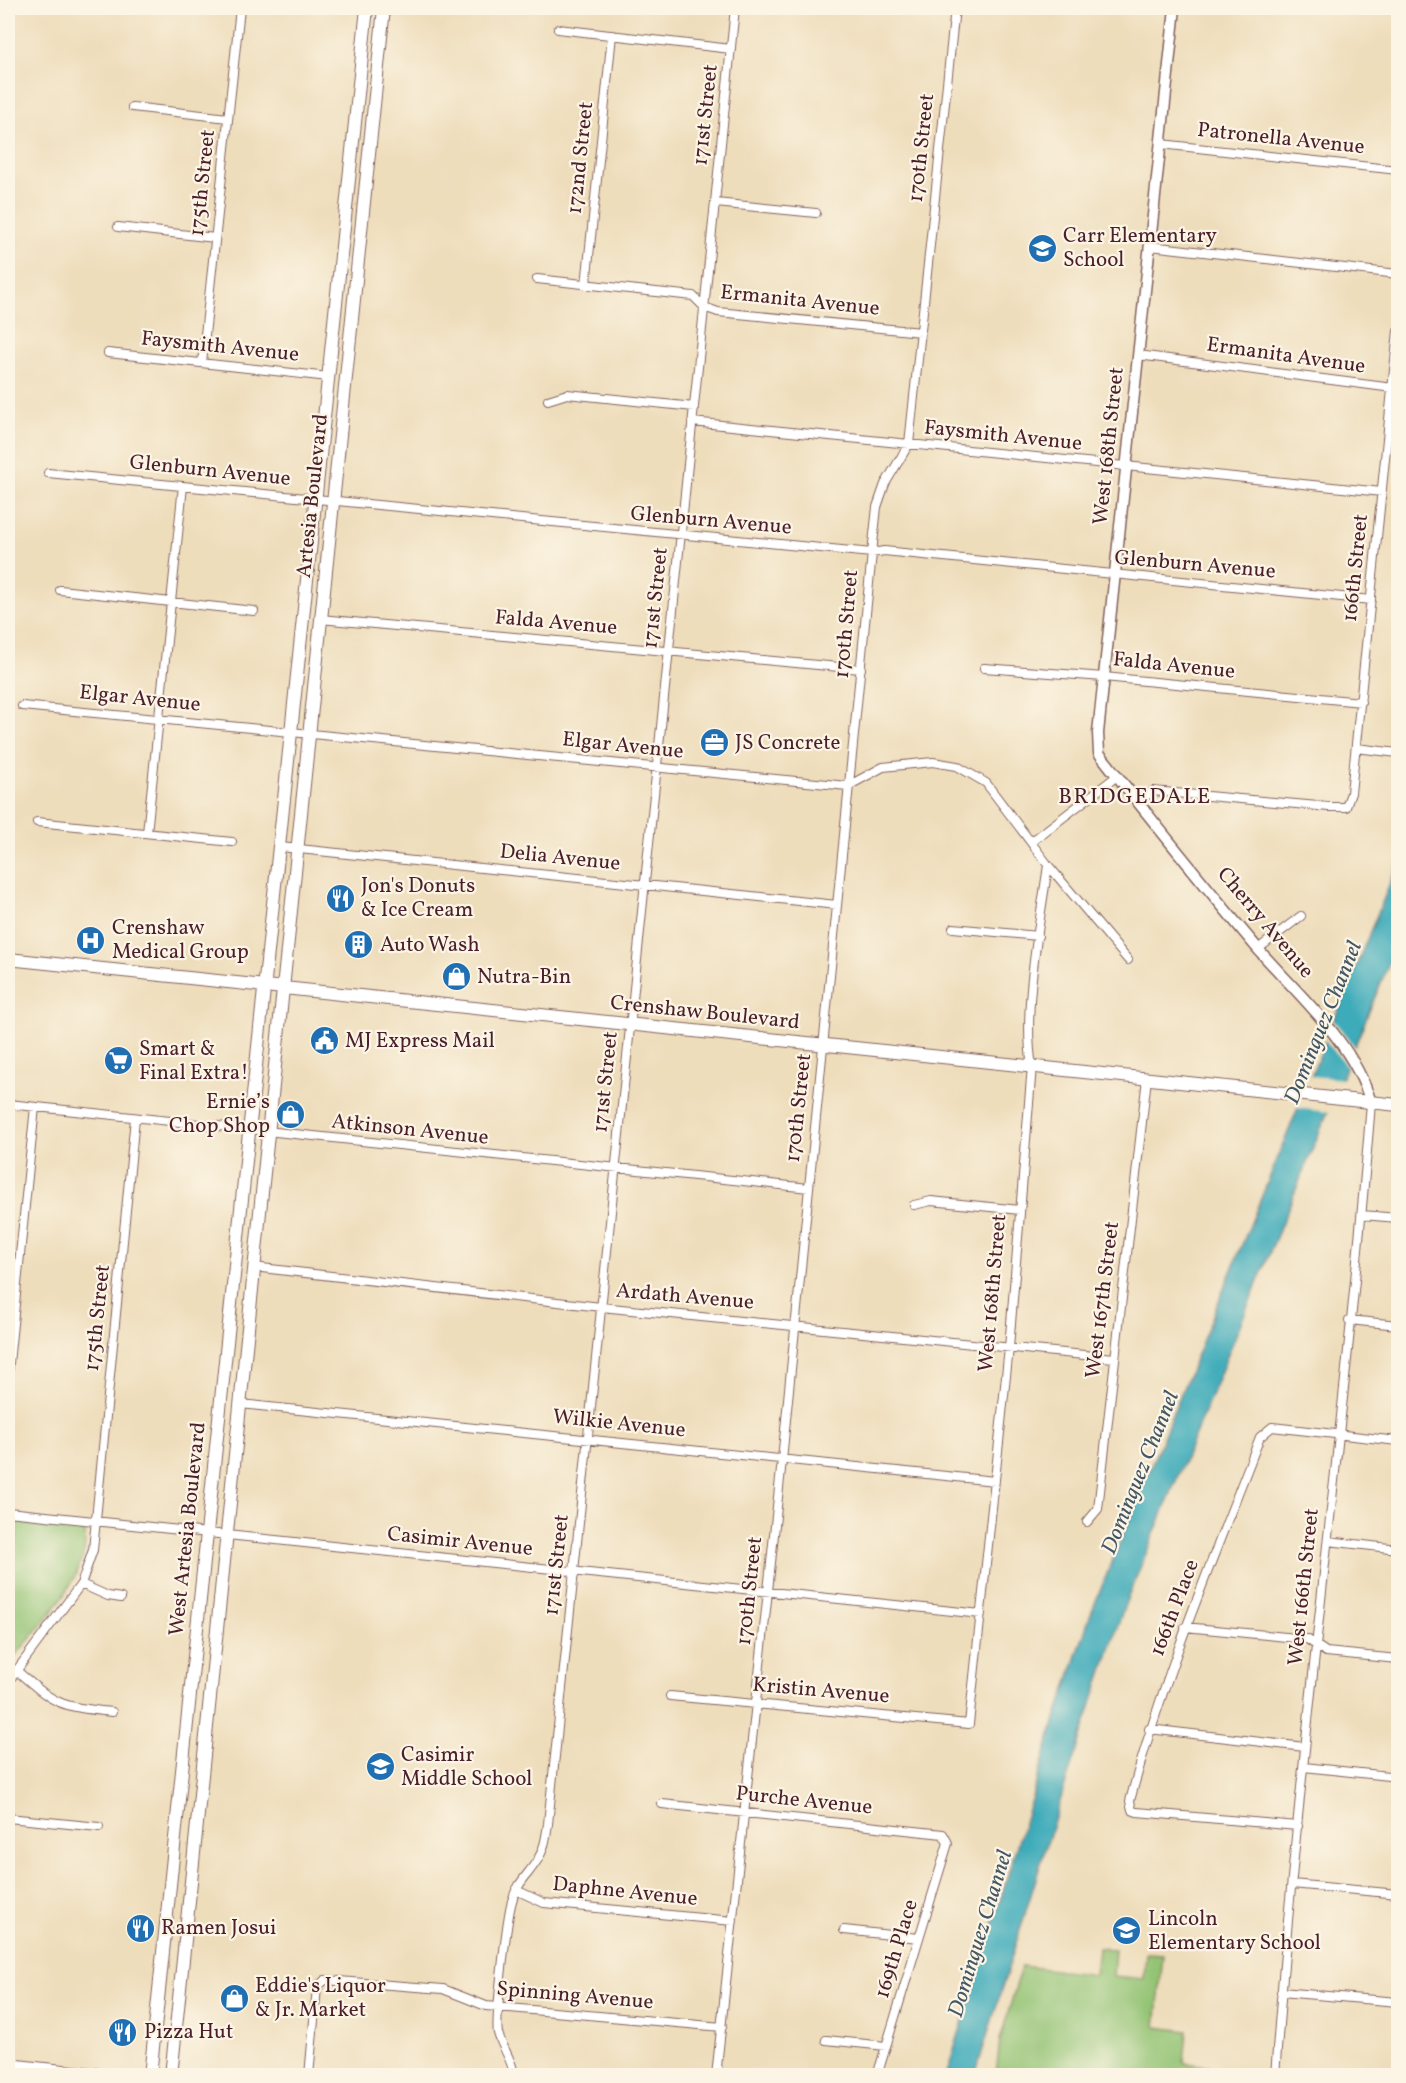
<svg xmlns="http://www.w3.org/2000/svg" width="1406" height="2083" font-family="Vollkorn,serif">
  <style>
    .green { fill: #93c373; stroke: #6e714f; stroke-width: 1.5 }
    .water { fill: #3cabba; stroke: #436572; stroke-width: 1.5 }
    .pier { fill: #edb }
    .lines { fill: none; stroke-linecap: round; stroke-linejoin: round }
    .minor-casing { stroke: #83625d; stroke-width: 10 }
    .tertiary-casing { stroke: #83625d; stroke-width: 13 }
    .secondary-casing { stroke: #83625d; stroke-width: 14 }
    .primary-casing { stroke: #83625d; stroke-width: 14 }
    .minor { stroke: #fff; stroke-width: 8 }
    .tertiary { stroke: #fff; stroke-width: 10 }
    .secondary { stroke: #fff; stroke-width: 12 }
    .primary { stroke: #fff; stroke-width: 12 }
    .labels { text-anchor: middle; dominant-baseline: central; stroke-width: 4.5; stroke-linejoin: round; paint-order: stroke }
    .street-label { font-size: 21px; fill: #4a1f2b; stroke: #fcf5e5 }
    .poi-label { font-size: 21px; fill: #4a1f2b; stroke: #fcf5e5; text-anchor: start }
    .neighbourhood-label { font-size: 22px; letter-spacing: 1.5px; fill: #4a1f2b; stroke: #fcf5e5 }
    .water-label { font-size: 22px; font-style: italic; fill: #445764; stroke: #fcf5e5 }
  </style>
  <rect width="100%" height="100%" fill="#fcf5e5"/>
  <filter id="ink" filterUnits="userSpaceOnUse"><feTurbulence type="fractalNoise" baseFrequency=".0167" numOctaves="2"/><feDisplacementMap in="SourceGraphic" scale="12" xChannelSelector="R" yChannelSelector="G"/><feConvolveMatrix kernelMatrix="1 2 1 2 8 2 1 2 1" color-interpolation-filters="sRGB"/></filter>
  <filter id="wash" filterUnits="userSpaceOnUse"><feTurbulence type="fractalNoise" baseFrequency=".008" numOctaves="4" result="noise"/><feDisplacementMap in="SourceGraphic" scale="24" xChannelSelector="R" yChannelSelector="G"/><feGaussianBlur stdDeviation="1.35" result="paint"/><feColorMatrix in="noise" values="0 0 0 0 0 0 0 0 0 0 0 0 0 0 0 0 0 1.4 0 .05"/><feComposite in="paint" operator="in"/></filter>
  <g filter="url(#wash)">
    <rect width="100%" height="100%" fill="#edb"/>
    <path class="green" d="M8 1520 78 1527 85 1533C90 1578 34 1632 8 1665Z
      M1098 1948 1115 1949 1113 1976 1144 1979 1146 1953 1163 1954 1156 2027 1187 2031 1184 2063 1209 2066 1208 2075H996L1000 2040 1022 1966 1095 1975Z"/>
    <path class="water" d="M1398 864V941L1124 1607 1066 1782 975 2075 946 2076 1054 1725 1091 1613Z"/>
    <path class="pier" d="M1333 1020 1356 1048 1348 1068 1325 1040Z
      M1310 1076 1343 1079 1329 1112 1296 1108Z"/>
  </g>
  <g filter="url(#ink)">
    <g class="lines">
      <defs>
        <path id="minor" d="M558 29 731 49
          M132 107 228 118
          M1161 144 1398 170
          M716 203 816 213
          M118 227 215 238
          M1150 246 1398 274
          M537 279 693 296 704 307 718 312 921 332
          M586 285 612 35
          M108 353 329 377
          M1138 355 1393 388
          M202 363 240 8
          M548 400 567 394 694 407
          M692 422 1382 492
          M48 473 872 553 884 551 1371 600
          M60 590 254 611
          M320 619 861 669
          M984 668 1104 677 1361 702
          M22 706 848 786 883 767 933 762 957 766 986 783 1048 865 1128 960
          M1356 748 1398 753
          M1139 801 1153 791 1329 807H1346L1351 793 1398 331
          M37 822 232 842
          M147 833 183 486
          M1031 842 1117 776
          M280 847 837 905
          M953 928 1038 936
          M1258 949 1301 916
          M8 1104 809 1188
          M914 1205 931 1201 1020 1210
          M1362 1215 1398 1218
          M253 1267 601 1307 1114 1358
          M1349 1320 1398 1325
          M8 1373 35 1107
          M240 1404 995 1481
          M8 1512 981 1614
          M1087 1522 1098 1509 1147 1078
          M1328 1541 1398 1549
          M81 1584 108 1596 121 1598
          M1185 1627 1307 1639 1326 1652 1398 1659
          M16 1670C56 1705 58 1706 112 1712
          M8 1682 81 1584 93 1550 135 1118
          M670 1696 969 1724 1009 1348 1032 1066C1022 1011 1040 923 1048 865
          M1149 1729 1305 1747
          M1304 1767 1398 1777
          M662 1804 943 1834 948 1843 877 2076
          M8 1818 99 1827
          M1298 1826 1137 1812 1132 1810 1130 1801C1163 1676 1214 1557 1260 1437L1272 1427 1398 1441
          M1292 1884 1398 1894
          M516 1890 544 1903 733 1921
          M844 1930 919 1938
          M1281 1992 1398 2002
          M826 2040 886 2046
          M309 2076 317 1987 325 1980 443 1989 486 2006 722 2027
          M514 2076C513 2060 502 2048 498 2033 495 2020 507 1917 512 1901 517 1883 529 1874 538 1859 545 1848 546 1836 548 1824L735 8
          M716 2076 782 1460 872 553 877 507 885 484 909 444 955 8
          M1275 2076C1299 1750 1345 1427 1371 1103"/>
        <path id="tertiary" d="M1175 8 1098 733 1099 753C1151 819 1204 885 1258 949 1299 996 1353 1041 1371 1103"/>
        <path id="secondary" d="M8 2065 109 2076"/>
        <path id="primary" d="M8 959 1398 1105
          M150 2076 367 8
          M171 2076 384 8"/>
      </defs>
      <use href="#minor" class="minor-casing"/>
      <use href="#tertiary" class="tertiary-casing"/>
      <use href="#secondary" class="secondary-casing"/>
      <use href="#primary" class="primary-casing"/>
      <use href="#minor" class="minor"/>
      <use href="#tertiary" class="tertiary"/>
      <use href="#secondary" class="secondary"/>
      <use href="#primary" class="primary"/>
    </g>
  </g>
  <defs>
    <symbol id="school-disc" viewBox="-11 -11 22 22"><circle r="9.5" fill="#1f6fb2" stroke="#fcf5e5"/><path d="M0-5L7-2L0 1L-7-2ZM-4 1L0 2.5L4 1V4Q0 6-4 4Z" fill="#fff"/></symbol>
    <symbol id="office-disc" viewBox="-11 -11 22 22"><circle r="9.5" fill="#1f6fb2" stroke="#fcf5e5"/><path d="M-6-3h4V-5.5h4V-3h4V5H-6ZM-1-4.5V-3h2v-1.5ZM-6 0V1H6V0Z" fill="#fff"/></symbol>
    <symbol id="restaurant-disc" viewBox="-11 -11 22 22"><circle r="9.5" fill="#1f6fb2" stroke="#fcf5e5"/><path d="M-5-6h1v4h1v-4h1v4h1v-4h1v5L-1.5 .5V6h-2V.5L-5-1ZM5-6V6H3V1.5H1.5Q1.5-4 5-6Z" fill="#fff"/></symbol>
    <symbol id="hospital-disc" viewBox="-11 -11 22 22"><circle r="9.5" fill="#1f6fb2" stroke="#fcf5e5"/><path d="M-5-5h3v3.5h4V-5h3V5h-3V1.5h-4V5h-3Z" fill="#fff"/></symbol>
    <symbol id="building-disc" viewBox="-11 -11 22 22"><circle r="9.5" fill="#1f6fb2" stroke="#fcf5e5"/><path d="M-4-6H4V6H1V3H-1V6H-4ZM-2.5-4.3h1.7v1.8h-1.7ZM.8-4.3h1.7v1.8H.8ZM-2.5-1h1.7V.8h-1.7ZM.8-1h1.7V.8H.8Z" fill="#fff"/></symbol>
    <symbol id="shop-disc" viewBox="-11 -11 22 22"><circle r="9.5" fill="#1f6fb2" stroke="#fcf5e5"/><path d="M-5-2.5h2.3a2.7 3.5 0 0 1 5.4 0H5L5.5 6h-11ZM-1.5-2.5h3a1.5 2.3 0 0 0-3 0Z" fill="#fff"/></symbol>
    <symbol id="civic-disc" viewBox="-11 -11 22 22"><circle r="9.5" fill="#1f6fb2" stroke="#fcf5e5"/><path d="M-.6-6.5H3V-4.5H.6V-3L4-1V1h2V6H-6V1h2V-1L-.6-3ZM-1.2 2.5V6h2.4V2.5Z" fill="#fff"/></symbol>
    <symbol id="supermarket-disc" viewBox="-11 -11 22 22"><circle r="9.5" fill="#1f6fb2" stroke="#fcf5e5"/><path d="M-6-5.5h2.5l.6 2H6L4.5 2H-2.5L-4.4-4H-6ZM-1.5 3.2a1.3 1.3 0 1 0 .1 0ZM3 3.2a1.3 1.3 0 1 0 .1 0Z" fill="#fff"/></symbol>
  </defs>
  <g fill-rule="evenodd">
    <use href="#school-disc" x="1026" y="232" width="33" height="33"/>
    <use href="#office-disc" x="698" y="726" width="33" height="33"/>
    <use href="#restaurant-disc" x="324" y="882" width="33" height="33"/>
    <use href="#hospital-disc" x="74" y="924" width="33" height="33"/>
    <use href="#building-disc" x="342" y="928" width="33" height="33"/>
    <use href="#shop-disc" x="440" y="960" width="33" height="33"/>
    <use href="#civic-disc" x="308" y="1024" width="33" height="33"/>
    <use href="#supermarket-disc" x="102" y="1044" width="33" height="33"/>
    <use href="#shop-disc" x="274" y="1098" width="33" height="33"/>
    <use href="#school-disc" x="364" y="1750" width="33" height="33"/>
    <use href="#restaurant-disc" x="124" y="1912" width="33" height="33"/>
    <use href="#school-disc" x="1110" y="1914" width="33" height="33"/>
    <use href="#shop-disc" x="218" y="1982" width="33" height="33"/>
    <use href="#restaurant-disc" x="106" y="2016" width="33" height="33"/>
  </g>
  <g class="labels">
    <g class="street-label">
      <text transform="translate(706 115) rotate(-84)">171st Street</text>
      <text transform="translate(1281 139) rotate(6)">Patronella Avenue</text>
      <text transform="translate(922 148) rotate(-84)">170th Street</text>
      <text transform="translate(581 158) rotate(-84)">172nd Street</text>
      <text transform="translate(203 183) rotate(-84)">175th Street</text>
      <text transform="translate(800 301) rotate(6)">Ermanita Avenue</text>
      <text transform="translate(220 347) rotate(6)">Faysmith Avenue</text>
      <text transform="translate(1286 356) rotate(8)">Ermanita Avenue</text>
      <text transform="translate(1003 436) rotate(6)">Faysmith Avenue</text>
      <text transform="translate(1109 446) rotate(-84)">West 168th Street</text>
      <text transform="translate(210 471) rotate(6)">Glenburn Avenue</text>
      <text transform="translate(313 496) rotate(-84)">Artesia Boulevard</text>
      <text transform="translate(711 521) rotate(5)">Glenburn Avenue</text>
      <text transform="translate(1195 565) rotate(5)">Glenburn Avenue</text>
      <text transform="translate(1356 568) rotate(-84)">166th Street</text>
      <text transform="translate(656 598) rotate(-84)">171st Street</text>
      <text transform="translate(556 623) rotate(5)">Falda Avenue</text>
      <text transform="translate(847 624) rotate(-85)">170th Street</text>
      <text transform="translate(1174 666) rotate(6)">Falda Avenue</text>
      <text transform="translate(140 699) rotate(6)">Elgar Avenue</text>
      <text transform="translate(623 746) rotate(6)">Elgar Avenue</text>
      <text transform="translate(560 858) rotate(6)">Delia Avenue</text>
      <text transform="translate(1265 923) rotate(50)">Cherry Avenue</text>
      <text transform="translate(705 1013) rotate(6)">Crenshaw Boulevard</text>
      <text transform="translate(606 1082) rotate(-84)">171st Street</text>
      <text transform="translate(799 1108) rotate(-84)">170th Street</text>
      <text transform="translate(410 1130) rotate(6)">Atkinson Avenue</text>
      <text transform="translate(993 1293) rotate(-85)">West 168th Street</text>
      <text transform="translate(685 1297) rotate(5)">Ardath Avenue</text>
      <text transform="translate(1103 1300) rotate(-83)">West 167th Street</text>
      <text transform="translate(98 1318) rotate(-84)">175th Street</text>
      <text transform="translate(619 1424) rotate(6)">Wilkie Avenue</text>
      <text transform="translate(188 1529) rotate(-84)">West Artesia Boulevard</text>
      <text transform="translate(460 1542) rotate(6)">Casimir Avenue</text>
      <text transform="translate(557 1565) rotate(-84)">171st Street</text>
      <text transform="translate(1304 1587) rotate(-84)">West 166th Street</text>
      <text transform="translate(750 1591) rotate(-84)">170th Street</text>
      <text transform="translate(1175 1608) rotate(-69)">166th Place</text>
      <text transform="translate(821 1691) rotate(5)">Kristin Avenue</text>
      <text transform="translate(804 1801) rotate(6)">Purche Avenue</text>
      <text transform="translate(625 1892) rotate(6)">Daphne Avenue</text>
      <text transform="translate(897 1949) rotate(-73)">169th Place</text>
      <text transform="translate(575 1996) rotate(5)">Spinning Avenue</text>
    </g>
    <g class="poi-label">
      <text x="1063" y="236">Carr Elementary<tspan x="1063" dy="24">School</tspan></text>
      <text x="735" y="743">JS Concrete</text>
      <text x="361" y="886">Jon's Donuts<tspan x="361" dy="24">&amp; Ice Cream</tspan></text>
      <text x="112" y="928">Crenshaw<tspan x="112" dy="24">Medical Group</tspan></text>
      <text x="380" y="945">Auto Wash</text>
      <text x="477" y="977">Nutra-Bin</text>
      <text x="345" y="1041">MJ Express Mail</text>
      <text x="139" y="1049">Smart &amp;<tspan x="139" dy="24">Final Extra!</tspan></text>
      <text x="270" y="1102" text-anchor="end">Ernie’s<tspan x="270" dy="24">Chop Shop</tspan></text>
      <text x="401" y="1755">Casimir<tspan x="401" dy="24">Middle School</tspan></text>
      <text x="1148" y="1919">Lincoln<tspan x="1148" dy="24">Elementary School</tspan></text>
      <text x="161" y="1928">Ramen Josui</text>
      <text x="255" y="1986">Eddie's Liquor<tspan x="255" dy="24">&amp; Jr. Market</tspan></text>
      <text x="144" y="2032">Pizza Hut</text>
    </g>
    <g class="neighbourhood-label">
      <text x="1135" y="797">BRIDGEDALE</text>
    </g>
    <g class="water-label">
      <text transform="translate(1324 1023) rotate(-68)">Dominguez Channel</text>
      <text transform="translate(1141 1473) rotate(-68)">Dominguez Channel</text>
      <text transform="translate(981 1934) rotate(-73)">Dominguez Channel</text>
    </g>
  </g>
  <rect width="1406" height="2083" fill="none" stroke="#fcf5e5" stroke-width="30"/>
</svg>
